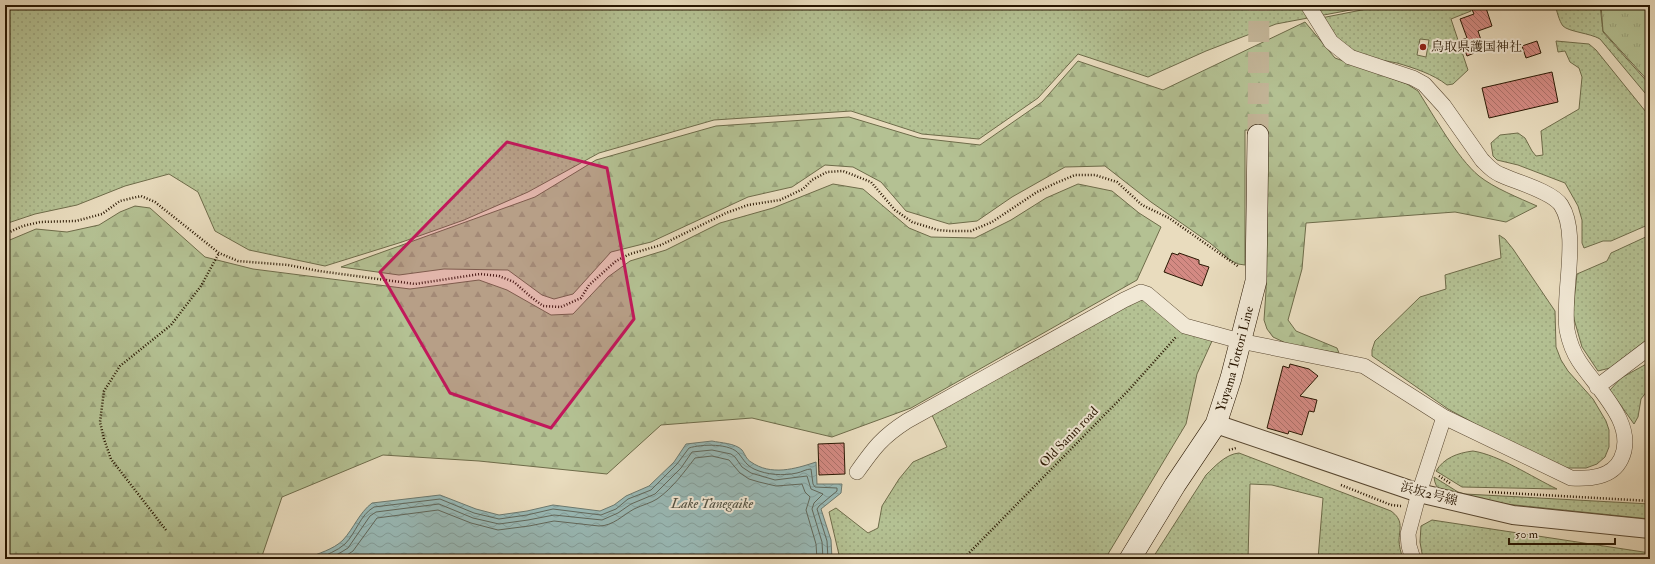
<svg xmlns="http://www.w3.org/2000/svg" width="1655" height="564" font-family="'IM FELL Double Pica','Noto Serif JP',serif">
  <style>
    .grass { fill: url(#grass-dots); stroke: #6e6c4a; fill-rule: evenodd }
    .forest { fill: url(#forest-firs); stroke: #6e6c4a }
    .park { fill: url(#park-tufts); stroke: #6e6c4a }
    .water { fill: url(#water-waves); stroke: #6c796f }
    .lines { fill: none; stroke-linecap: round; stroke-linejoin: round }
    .shore { stroke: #61685c; stroke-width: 1 }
    .building { fill: url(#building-back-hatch); stroke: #291702 }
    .secondary-tunnel { stroke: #c3b598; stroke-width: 21; stroke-dasharray: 21 10; stroke-linecap: butt }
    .minor-casing { stroke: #594831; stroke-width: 16 }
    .tertiary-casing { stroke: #594831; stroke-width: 20 }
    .secondary-casing { stroke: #291702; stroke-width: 22 }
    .path { stroke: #291702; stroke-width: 2.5; stroke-dasharray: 1 2; stroke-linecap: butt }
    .minor { stroke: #f1e8d5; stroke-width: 15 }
    .tertiary { stroke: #f1e8d5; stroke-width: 18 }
    .secondary { stroke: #f1e8d5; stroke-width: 21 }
    .marked { fill: #c2185b; fill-opacity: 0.2; stroke: #c2185b; stroke-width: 3; stroke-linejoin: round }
    .poi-dot { fill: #8f2418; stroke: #f1e8d5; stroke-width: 1.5 }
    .labels { text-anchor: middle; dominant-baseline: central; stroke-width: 4; stroke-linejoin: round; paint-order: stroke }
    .poi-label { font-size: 13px; fill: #291702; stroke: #f1e8d5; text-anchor: start }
    .street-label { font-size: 13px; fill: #291702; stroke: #f1e8d5 }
    .water-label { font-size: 14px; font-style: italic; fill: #505041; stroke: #f1e8d5 }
  </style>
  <defs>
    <pattern id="grass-dots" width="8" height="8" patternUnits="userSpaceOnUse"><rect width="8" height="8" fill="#b4c193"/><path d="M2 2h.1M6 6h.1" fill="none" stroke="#9ba57d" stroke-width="1.8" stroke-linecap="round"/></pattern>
    <pattern id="forest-firs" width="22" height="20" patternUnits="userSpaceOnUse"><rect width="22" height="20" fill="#b4c193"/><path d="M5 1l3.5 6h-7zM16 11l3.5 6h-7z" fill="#9ba57d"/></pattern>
    <pattern id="park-tufts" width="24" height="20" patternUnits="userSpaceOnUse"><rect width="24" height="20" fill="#b4c193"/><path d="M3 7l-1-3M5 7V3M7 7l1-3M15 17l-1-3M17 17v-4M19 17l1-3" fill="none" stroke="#9ba57d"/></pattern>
    <pattern id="water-waves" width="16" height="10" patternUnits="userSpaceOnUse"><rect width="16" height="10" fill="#99bab7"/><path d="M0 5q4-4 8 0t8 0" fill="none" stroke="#849f9c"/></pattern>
    <pattern id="building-back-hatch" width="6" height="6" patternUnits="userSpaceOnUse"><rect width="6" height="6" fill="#d48a83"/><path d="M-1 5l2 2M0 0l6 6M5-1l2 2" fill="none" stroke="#ac7069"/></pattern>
  </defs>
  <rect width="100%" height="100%" fill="#e9dcbe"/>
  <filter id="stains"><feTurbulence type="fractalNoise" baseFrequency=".005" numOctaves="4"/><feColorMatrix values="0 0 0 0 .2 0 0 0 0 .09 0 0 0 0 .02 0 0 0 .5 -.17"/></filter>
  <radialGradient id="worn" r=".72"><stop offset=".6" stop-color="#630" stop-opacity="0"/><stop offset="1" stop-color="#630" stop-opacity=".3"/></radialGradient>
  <path class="grass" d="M5 5H1377L1276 24 1206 51 1148 77 1078 54 1038 98 979 139 922 134 851 111 714 120 599 153 528 192 464 220 402 242 325 266 249 250 215 231 198 192 169 174 125 186 77 205 35 214 5 224Z
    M1387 5H1468L1471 11 1451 19 1468 70 1453 84 1447 85C1433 74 1414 68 1397 63 1378 59 1357 58 1342 44 1334 37 1328 26 1321 18ZM1420 39 1429 40 1426 57 1417 55Z
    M1555 5H1600L1603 32 1650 85V99L1600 39C1590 33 1569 32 1563 26 1559 21 1557 11 1555 5Z
    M1556 41 1589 44 1596 50 1650 117V224L1611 241H1603L1584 248 1582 243V220L1578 206 1565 183 1518 165 1497 160 1493 156 1491 143 1500 135 1518 133 1525 138 1532 151 1536 156 1543 155 1541 131 1579 109 1582 77 1579 68 1570 62 1565 51 1558 52Z
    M1499 235 1505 239 1513 249 1555 311 1556 347 1561 360 1568 371 1593 399 1606 421 1609 430V447L1605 457 1597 464 1586 468H1564L1514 445 1448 409 1372 356V350L1375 341 1420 297 1446 289 1445 275 1501 258Z
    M1650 235V339L1645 341 1610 368 1598 371 1582 347 1574 319 1573 311 1577 274 1607 261 1611 253Z
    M1140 297 1192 334 1212 341 1197 374 1186 424 1105 559H840L829 512 836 508 868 533 878 528 882 506 899 479 913 462 947 447 931 413Z
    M1650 362V387L1641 399 1638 417 1634 424 1610 390 1621 378Z
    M1473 451C1499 455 1532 477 1557 489L1462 487 1436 471C1444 458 1457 453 1473 451Z
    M1239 453 1391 511C1403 520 1400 526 1399 540 1399 546 1401 553 1403 559H1318L1323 498 1272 485 1250 484 1248 559H1152L1206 475C1215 466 1226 454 1239 453Z
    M1434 477 1458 492 1465 494 1650 504V519L1457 499C1445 494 1435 491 1434 477Z
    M1432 520 1650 553V559H1423L1420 542 1421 526Z"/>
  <path class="forest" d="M1305 22 1335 58 1407 84 1418 91C1434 116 1457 158 1479 176 1494 188 1519 198 1537 206L1506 222 1455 212 1306 223 1302 269 1288 320 1296 331 1337 348 1339 353 1290 345 1273 337 1267 329 1264 320 1266 291 1268 131 1245 130V265L1238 264 1230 260 1210 243 1151 202 1105 166 1065 167 1012 197 977 221 949 224 906 211 881 182 853 167 825 165 792 187 748 197 651 242 611 252 573 294 554 299 542 295 508 270 444 269 399 275 341 267 535 197 596 160 716 126 849 117 919 138 980 145 1042 102 1078 61 1163 90Z
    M833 184 863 189 909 228 931 237 975 238 1011 220 1046 198 1078 184 1112 191 1139 213 1161 227 1137 280 911 408 832 437 752 418 661 425 607 474 479 461 383 455 282 497 261 559H5V242L36 229 67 232 99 225 120 212 135 206 150 208 205 257 253 269 410 289 479 280 507 290 551 315 573 314 608 277 630 261 666 250 720 223 773 208Z"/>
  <path class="park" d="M1601 5H1650V83L1603 31Z"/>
  <path class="water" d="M712 441C721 443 735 443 742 450 745 454 746 459 751 462 771 476 795 469 816 462L817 484H842L841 493 821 509 831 540 832 559H306C318 553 333 550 343 540 354 528 359 513 372 503L440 495 476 509 499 515 527 511 553 505 600 511 614 505 626 496 649 486 674 462 686 444Z"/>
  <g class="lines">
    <path class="shore" d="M317 559C326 555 337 551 345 544 356 533 360 515 374 507L440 499 474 513 499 519 527 515 553 509 601 515 616 509 628 499 651 490 677 464 689 448C701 444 731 443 739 454 744 460 746 465 754 469 767 475 783 476 797 473 802 472 806 469 811 469L813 484 815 487 837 488V491L819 506 817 509 827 541 828 559
      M330 559 348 548 370 516 376 512 439 504 473 518 499 524 528 520 554 515 602 520 618 513 631 504 655 494 681 468 692 452 712 450 731 454 735 457 742 467 751 473 775 480 807 476 811 489 823 494 814 503 812 509 822 542 823 559
      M341 559 353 551 377 518 438 510 471 523 498 530 529 526 554 521 599 526C613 526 623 515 634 509 642 505 651 503 657 499 673 488 684 472 695 458L712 456 729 460 740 473 749 479 759 482 776 486 802 484 805 492 810 497 806 510 816 544 817 559"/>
  </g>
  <path class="building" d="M1470 5H1485L1492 26 1478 31 1484 49 1467 56 1461 40 1467 38 1460 19 1474 14Z
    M1537 41 1541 53 1526 58 1522 46Z
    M1552 72 1558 102 1489 118 1482 88Z
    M1172 253 1178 255 1179 253 1199 260V264L1209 267 1202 286 1164 272Z
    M1290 364 1309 369 1318 376 1300 396 1317 400 1314 412 1309 411 1302 435 1289 431 1288 434 1267 428 1283 366 1289 368Z
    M844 443 845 474 819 475 818 444Z"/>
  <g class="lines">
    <path class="secondary-tunnel" d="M1258 135 1259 5"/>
    <defs>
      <path id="minor" d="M1597 387 1650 347
        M857 472C874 448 882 437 907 421L1124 300 1141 292 1147 294 1185 326 1240 341 1364 366 1444 417 1571 478C1589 479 1612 478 1621 459 1638 424 1596 388 1579 361 1573 352 1569 340 1567 330 1562 293 1580 234 1561 205 1552 191 1513 181 1499 174 1492 171 1487 165 1482 160L1444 106 1424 84 1413 78 1350 57 1331 42 1308 5
        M1413 559 1409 546 1408 534 1419 493 1444 417"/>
      <path id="tertiary" d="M1216 424 1419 493 1513 515 1650 529"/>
      <g id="secondary">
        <path id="s1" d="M1130 559 1175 485 1216 424 1231 378 1256 281 1258 135"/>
      </g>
    </defs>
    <use href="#minor" class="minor-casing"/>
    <use href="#tertiary" class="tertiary-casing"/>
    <use href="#secondary" class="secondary-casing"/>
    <path class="path" d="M5 234 23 226 40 222 76 221 102 214 120 201 141 196 155 202 219 253 238 261 288 265 319 271 415 284 480 274 499 276 514 282 531 297 543 306 561 307 581 298 589 285 616 261 630 254 661 245 726 213 748 205 780 200 803 189 812 180 827 172 843 171 871 182 895 210 912 222 938 230 949 231H971L992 222 1037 192 1056 183 1075 175H1095L1117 182 1142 205 1169 218 1239 267
      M1229 450 1236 448
      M1439 476 1450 483
      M1341 485 1391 505 1401 506
      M1489 492 1650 501
      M166 530 111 459 104 439 100 422 104 391 120 366 171 325 201 286 219 253
      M963 559 1129 390 1176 337"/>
    <use href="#minor" class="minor"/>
    <use href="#tertiary" class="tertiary"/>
    <use href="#secondary" class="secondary"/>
  </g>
  <path class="marked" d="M507 142 607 168 634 319 551 428 450 393 380 272Z"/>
  <circle class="poi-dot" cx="1423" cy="47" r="4"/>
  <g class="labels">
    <g class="poi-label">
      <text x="1431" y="47">鳥取県護国神社</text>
    </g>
    <g class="street-label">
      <text stroke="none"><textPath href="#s1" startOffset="228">Yuyama Tottori Line</textPath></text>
      <text transform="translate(1069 437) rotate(-46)">Old Sanin road</text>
      <text transform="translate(1429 494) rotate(15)">浜坂2号線</text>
    </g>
    <g class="water-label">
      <text x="712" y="503">Lake Tanegaike</text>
    </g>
  </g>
  <rect width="1655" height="564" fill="none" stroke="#e9dcbe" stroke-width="20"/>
  <rect x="6" y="6" width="1643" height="552" fill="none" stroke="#291702" stroke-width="2"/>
  <rect x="10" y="10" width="1635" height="544" fill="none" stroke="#291702"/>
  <path d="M1509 538v6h106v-6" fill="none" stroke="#291702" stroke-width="2"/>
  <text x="1515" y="538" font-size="12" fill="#291702" stroke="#f1e8d5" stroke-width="3" paint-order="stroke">50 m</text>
  <rect width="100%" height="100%" filter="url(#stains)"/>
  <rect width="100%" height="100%" fill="url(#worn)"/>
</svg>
